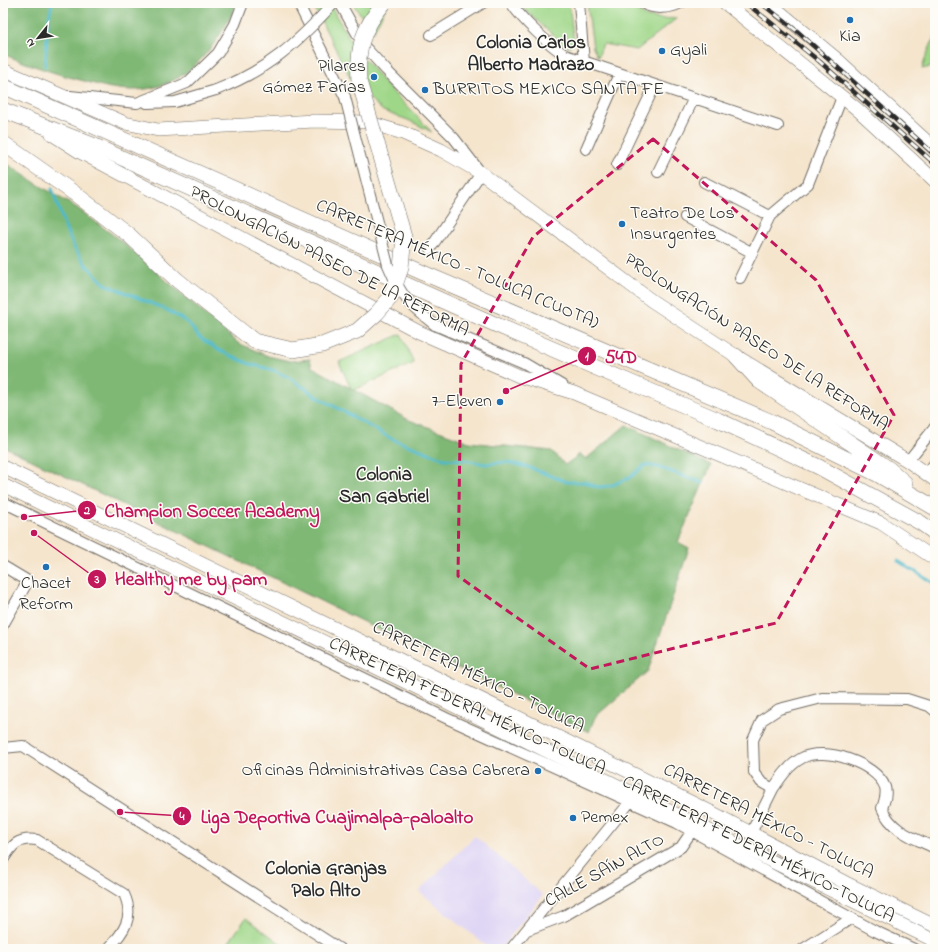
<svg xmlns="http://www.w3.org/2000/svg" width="938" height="952" font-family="'Indie Flower',sans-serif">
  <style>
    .built { fill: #dfd5f5 }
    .green { fill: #9fd788; stroke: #65815a }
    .forest { fill: #7fb874; stroke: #557250 }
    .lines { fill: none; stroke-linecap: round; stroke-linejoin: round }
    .stream { stroke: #4eb9cb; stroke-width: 3 }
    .minor-casing { stroke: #726c64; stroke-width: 12 }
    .major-casing { stroke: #726c64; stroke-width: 14 }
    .highway-casing { stroke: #726c64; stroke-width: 16 }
    .minor { stroke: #fff; stroke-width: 10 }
    .major { stroke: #fff; stroke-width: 13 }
    .highway { stroke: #fff; stroke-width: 15 }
    .rail-casing { stroke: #2b2b2b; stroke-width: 4.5 }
    .rail { stroke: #fdfcf7; stroke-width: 3; stroke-dasharray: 9; stroke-linecap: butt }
    .minor-bridge-casing { stroke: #726c64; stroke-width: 12; stroke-linecap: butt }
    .highway-bridge-casing { stroke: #726c64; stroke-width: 16; stroke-linecap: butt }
    .minor-bridge { stroke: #fff; stroke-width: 10 }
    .highway-bridge { stroke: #fff; stroke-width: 15 }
    .marked { fill: none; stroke: #c2185b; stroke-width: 3; stroke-dasharray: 8 5; stroke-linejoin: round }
    .poi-dot { fill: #1f6fb2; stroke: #fdfcf7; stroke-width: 1.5 }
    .labels { text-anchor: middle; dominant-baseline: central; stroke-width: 3; stroke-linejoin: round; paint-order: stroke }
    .poi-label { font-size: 18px; fill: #2b2b2b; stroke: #fdfcf7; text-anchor: start }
    .street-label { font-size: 18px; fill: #2b2b2b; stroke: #fdfcf7 }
    .neighbourhood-label { font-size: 19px; font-weight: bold; fill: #2b2b2b; stroke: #fdfcf7 }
    .leader { fill: none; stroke: #c2185b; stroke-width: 1.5 }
    .callout-dot { fill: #c2185b; stroke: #fdfcf7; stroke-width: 1.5 }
    .mark-label { font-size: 12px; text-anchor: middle; font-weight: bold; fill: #fff }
    .callout-label { font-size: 19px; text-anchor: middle; font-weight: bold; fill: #c2185b; stroke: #fdfcf7; stroke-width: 3; stroke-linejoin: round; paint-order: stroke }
  </style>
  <rect width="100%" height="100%" fill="#fdfcf7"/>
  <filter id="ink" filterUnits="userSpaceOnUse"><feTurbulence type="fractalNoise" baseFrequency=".025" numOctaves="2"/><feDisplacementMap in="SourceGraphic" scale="8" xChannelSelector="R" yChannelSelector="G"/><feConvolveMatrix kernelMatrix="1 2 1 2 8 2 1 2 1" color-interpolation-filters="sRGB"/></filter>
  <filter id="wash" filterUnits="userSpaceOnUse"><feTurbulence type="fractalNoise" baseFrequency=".012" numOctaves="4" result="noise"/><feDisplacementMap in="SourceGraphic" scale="16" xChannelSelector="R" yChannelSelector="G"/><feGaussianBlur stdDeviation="0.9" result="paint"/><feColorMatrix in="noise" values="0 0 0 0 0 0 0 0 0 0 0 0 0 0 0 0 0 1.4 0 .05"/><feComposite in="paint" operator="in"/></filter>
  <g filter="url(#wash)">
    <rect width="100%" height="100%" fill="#f5e5cd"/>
    <path class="built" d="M475 836 543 895 500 949H490L419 891Z"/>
    <path class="green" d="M312 3H329L352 43 385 84 432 132 408 120 383 111 353 83Z
      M352 3H388L373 32 353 4Z
      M521 3H569L574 43 567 47 526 11Z
      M587 3H625L647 17 661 19 677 18 637 50 603 44 598 57 593 48Z
      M935 36V66L922 69 926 56Z
      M401 334 414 363 352 391 339 362Z
      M246 918 288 949H224Z"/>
    <path class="forest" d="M3 3H237C215 52 179 97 119 89 107 88 95 84 84 81 56 74 29 65 3 54Z
      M3 161 34 182 77 208 121 241 238 343 268 356 290 361 310 359 312 367 409 420 469 442 552 451 565 465 580 454 586 459 626 425 711 465 678 542 689 548 648 671 595 717 589 732 3 446Z"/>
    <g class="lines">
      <path class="stream" d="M45 66 48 22 52 3
        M52 189 66 230 75 249 86 265 105 284 167 310 188 323 199 337 220 351 250 364 273 370 290 378 316 396 392 439 445 459 465 460 485 464 506 462 528 467 567 482H585L597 487 610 486 629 478 645 465 658 467 703 483
        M898 561 935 584"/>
    </g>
  </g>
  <g filter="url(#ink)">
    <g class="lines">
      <defs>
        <path id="minor" d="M298 3 345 97
          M340 3 364 46 386 70 454 138 481 173 430 249
          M511 3C523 21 547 43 565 55L778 126
          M579 3 584 62
          M642 3C654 10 669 9 681 3
          M431 35 483 3
          M70 96 137 103 187 83 218 53 235 24 243 3
          M147 103 175 102 216 90
          M586 149 619 74
          M617 165 655 85
          M658 172 694 98
          M704 182 770 216
          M685 217 751 252
          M740 278 770 216 808 184 842 97
          M435 325 524 363 563 386
          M908 461 935 427
          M926 474 935 463
          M3 502 446 718 677 823 875 931 914 949
          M3 566 28 581 3 625
          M935 711 929 706 907 699 822 698 779 709 762 720 753 740 754 772 761 782 773 789C781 777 789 765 802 758 824 746 876 763 885 787 887 794 885 800 882 808 891 831 914 838 935 848
          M3 748 23 746 340 949
          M751 833 773 789
          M3 860C12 845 18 837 37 840L124 894C135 917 124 932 108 949
          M527 930 564 916 681 847 692 831
          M511 949 630 802
          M803 949 852 918"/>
        <path id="major" d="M725 3 857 109 935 181
          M769 3 839 61 935 149
          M3 70 125 123 158 130 314 121 367 122 403 133 441 150 481 173 652 301 736 356 908 461 935 480
          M52 134 80 152 419 332 519 376 574 393 881 523 935 559
          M3 467 542 729 709 811 846 883 935 926
          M3 485 935 941"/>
        <path id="highway" d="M3 86 428 275 772 422 877 474 935 508
          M3 110 95 146 499 326 718 420 819 467 921 523 935 533
          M3 143 74 193
          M736 356 759 381 889 469 905 483"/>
      </defs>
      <use href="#minor" class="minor-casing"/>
      <use href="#major" class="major-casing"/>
      <use href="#highway" class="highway-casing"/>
      <use href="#minor" class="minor"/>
      <use href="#major" class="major"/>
      <use href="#highway" class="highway"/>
      <defs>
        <path id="rail" d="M746 3 819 61 935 164
          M761 3 797 31 935 155"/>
      </defs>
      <use href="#rail" class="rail-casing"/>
      <use href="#rail" class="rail"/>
      <defs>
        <path id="minor-bridge" d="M216 90C268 70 297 43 334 3
          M345 97 388 265C401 296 409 305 435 325"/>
        <path id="highway-bridge" d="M74 193 129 235 177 280 254 341 293 350 322 345 357 331 376 314 391 297 401 268 404 236 359 81C357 48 362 29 384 3"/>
      </defs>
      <use href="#minor-bridge" class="minor-bridge-casing"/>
      <use href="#highway-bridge" class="highway-bridge-casing"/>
      <use href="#minor-bridge" class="minor-bridge"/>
      <use href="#highway-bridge" class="highway-bridge"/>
    </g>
  </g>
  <path class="marked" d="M653 139 816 280 894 415 776 623 590 669 458 576 461 364 533 237Z"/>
  <g class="poi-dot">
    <circle cx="850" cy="20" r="4"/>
    <circle cx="662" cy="51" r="4"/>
    <circle cx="374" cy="77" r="4"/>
    <circle cx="425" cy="90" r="4"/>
    <circle cx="622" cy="224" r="4"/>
    <circle cx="500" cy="402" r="4"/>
    <circle cx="46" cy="567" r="4"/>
    <circle cx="538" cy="771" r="4"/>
    <circle cx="573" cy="818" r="4"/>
  </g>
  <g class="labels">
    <g class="poi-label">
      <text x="850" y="37" text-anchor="middle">Kia</text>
      <text x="670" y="51">Gyali</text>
      <text x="366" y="67" text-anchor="end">Pilares<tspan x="366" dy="21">Gómez Farías</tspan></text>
      <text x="433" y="90">BURRITOS MEXICO SANTA FE</text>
      <text x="630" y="214">Teatro De Los<tspan x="630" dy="21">Insurgentes</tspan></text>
      <text x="492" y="402" text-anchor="end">7-Eleven</text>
      <text x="46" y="584" text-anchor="middle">Chacet<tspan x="46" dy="21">Reform</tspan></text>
      <text x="530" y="771" text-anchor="end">Oficinas Administrativas Casa Cabrera</text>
      <text x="581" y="818">Pemex</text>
    </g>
    <g class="street-label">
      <text transform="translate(329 262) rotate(27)">PROLONGACIÓN PASEO DE LA REFORMA</text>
      <text transform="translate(457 265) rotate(23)">CARRETERA MÉXICO - TOLUCA (CUOTA)</text>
      <text transform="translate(756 343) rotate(33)">PROLONGACIÓN PASEO DE LA REFORMA</text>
      <text transform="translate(478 678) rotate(26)">CARRETERA MÉXICO - TOLUCA</text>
      <text transform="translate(467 707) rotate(25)">CARRETERA FEDERAL MÉXICO-TOLUCA</text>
      <text transform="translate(768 822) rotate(27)">CARRETERA MÉXICO - TOLUCA</text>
      <text transform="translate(758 850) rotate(27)">CARRETERA FEDERAL MÉXICO-TOLUCA</text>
      <text transform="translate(605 871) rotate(-29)">CALLE SAÍN ALTO</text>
    </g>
    <g class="neighbourhood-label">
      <text x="531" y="43">Colonia Carlos<tspan x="531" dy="22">Alberto Madrazo</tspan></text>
      <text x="384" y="475">Colonia<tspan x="384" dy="22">San Gabriel</tspan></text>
      <text x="326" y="869">Colonia Granjas<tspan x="326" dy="22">Palo Alto</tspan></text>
    </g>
  </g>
  <path class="leader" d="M506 391L587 356M24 517L87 510M34 533L97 579M120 812L182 816"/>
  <g class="callout-dot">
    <circle cx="506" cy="391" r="4"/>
    <circle cx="24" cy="517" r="4"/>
    <circle cx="34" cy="533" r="4"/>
    <circle cx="120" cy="812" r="4"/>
    <circle cx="587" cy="356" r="10"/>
    <circle cx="87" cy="510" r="10"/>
    <circle cx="97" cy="579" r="10"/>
    <circle cx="182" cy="816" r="10"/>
  </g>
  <g class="mark-label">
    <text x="587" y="360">1</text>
    <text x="87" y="514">2</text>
    <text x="97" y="583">3</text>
    <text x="182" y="820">4</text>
  </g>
  <g class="callout-label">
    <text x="621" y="363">54D</text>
    <text x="212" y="517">Champion Soccer Academy</text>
    <text x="191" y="585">Healthy me by pam</text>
    <text x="337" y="823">Liga Deportiva Cuajimalpa-paloalto</text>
  </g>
  <rect width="938" height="952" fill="none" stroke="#fdfcf7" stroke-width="16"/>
  <g transform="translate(38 38) rotate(240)" stroke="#fdfcf7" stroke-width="3" paint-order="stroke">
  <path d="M0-3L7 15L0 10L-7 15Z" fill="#2b2b2b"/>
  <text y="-6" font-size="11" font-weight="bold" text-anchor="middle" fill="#2b2b2b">N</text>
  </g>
</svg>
